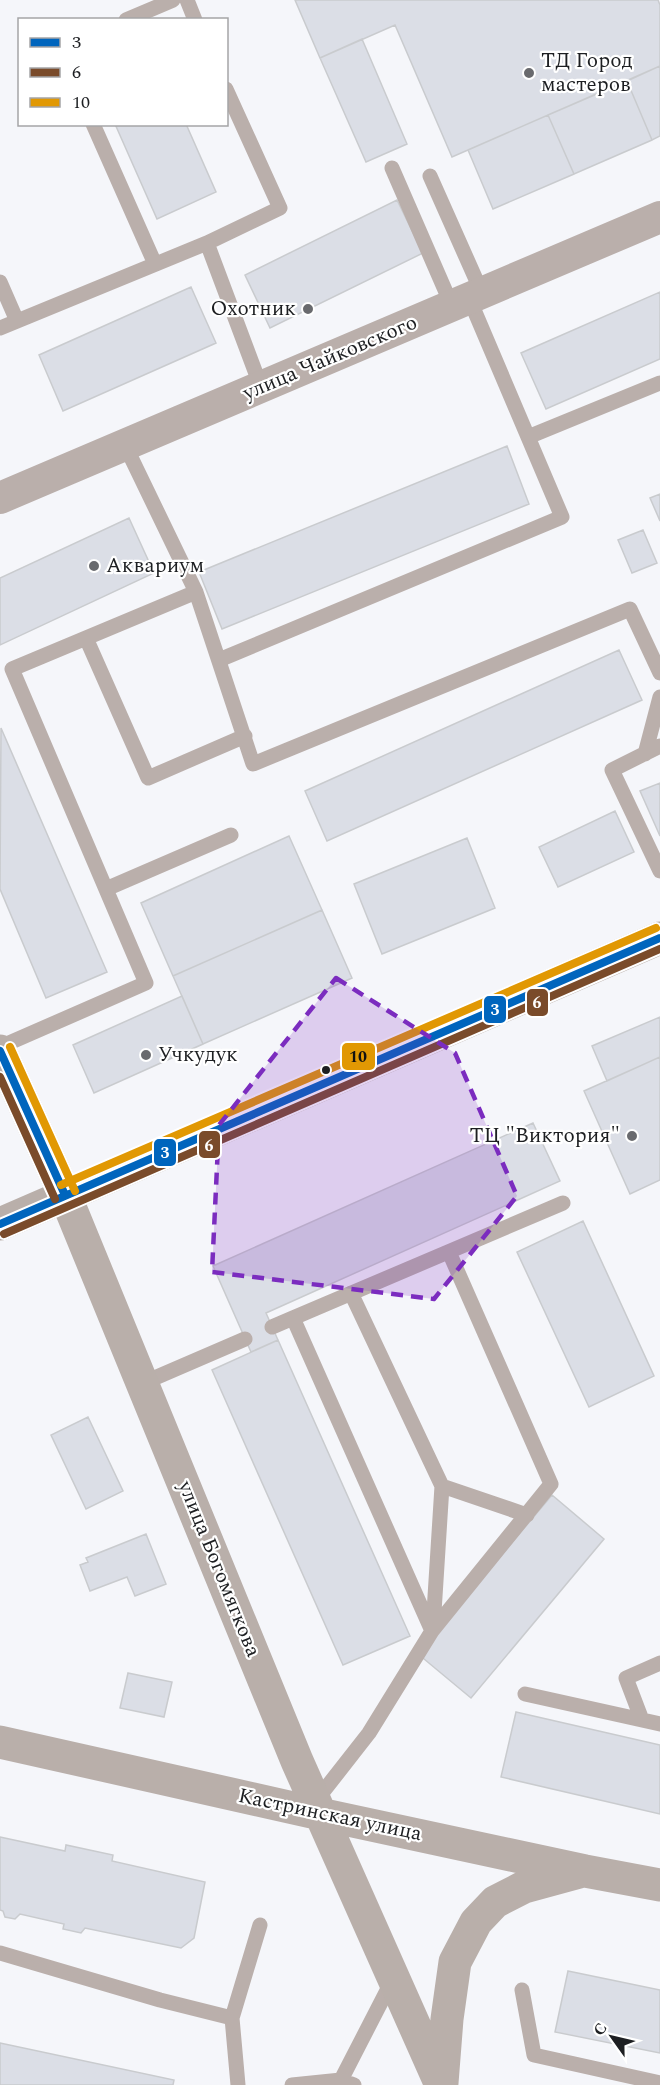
<svg xmlns="http://www.w3.org/2000/svg" width="660" height="2085" font-family="Spectral,serif">
  <style>
    .building { fill: #dbdee6; stroke: #c9cbce; stroke-width: 1.5 }
    .lines { fill: none; stroke-linecap: round; stroke-linejoin: round }
    .service { stroke: #baafab; stroke-width: 15 }
    .minor { stroke: #baafab; stroke-width: 32 }
    .secondary { stroke: #b9afaa; stroke-width: 33 }
    .bus-1-casing { stroke: #fff; stroke-width: 12 }
    .bus-2-casing { stroke: #fff; stroke-width: 12 }
    .bus-3-casing { stroke: #fff; stroke-width: 12 }
    .bus-1 { stroke: #0065bd; stroke-width: 8 }
    .bus-2 { stroke: #7a4b2a; stroke-width: 8 }
    .bus-3 { stroke: #e19803; stroke-width: 8 }
    .marked { fill: #7b2cbf; fill-opacity: 0.2; stroke: #7b2cbf; stroke-width: 4.5; stroke-dasharray: 12 8; stroke-linejoin: round }
    .poi-dot { fill: #696a6e; stroke: #fff; stroke-width: 2 }
    .bus-dot { fill: #1d1f22; stroke: #fff; stroke-width: 2 }
    .labels { text-anchor: middle; dominant-baseline: central; stroke-width: 4.5; stroke-linejoin: round; paint-order: stroke }
    .poi-label { font-size: 21px; fill: #1d1f22; stroke: #fff; text-anchor: start }
    .street-label { font-size: 21px; fill: #1d1f22; stroke: #fff }
    .line-badge { stroke: #fff; stroke-width: 2 }
    .badge-label { font-size: 16px; text-anchor: middle; font-weight: bold; fill: #fff }
    .pale-badge-label { font-size: 16px; text-anchor: middle; font-weight: bold; fill: #111 }
  </style>
  <rect width="100%" height="100%" fill="#f5f6fa"/>
  <path class="building" d="M295 0H658L660 5V66L452 157 395 25 320 58Z
    M362 39 407 144 366 162 320 58Z
    M660 66V136L652 140 627 81Z
    M627 81 652 140 574 174 548 115Z
    M548 115 574 174 493 209 468 150Z
    M115 124H186L216 192 157 219Z
    M397 200 423 253 270 328 245 275Z
    M191 287 216 343 63 411 39 355Z
    M660 292V359L546 409 521 353Z
    M507 446 529 504 222 629 199 572Z
    M660 494V521L650 498Z
    M129 518 154 573 0 645V578Z
    M643 530 657 563 632 573 618 540Z
    M619 650 642 700 327 841 305 791Z
    M1 728 107 972 46 998 0 889Z
    M660 783V836L640 791Z
    M615 811 634 852 558 887 539 847Z
    M289 836 322 910 173 976 141 903Z
    M467 838 495 908 382 954 354 884Z
    M322 910 352 978 203 1044 173 976Z
    M182 996 203 1044 94 1093 73 1045Z
    M660 1017V1057L607 1081 592 1046Z
    M660 1057V1180L630 1194 584 1091Z
    M533 1123 560 1181 266 1313 278 1340 251 1352 213 1266Z
    M583 1221 654 1376 589 1407 517 1252Z
    M278 1340 410 1636 343 1665 212 1370Z
    M88 1417 123 1491 86 1509 51 1435Z
    M552 1495 604 1539 471 1698 418 1654Z
    M146 1534 166 1584 135 1596 127 1577 90 1591 80 1565 88 1562 86 1558Z
    M128 1673 172 1682 164 1717 120 1708Z
    M516 1712 660 1745V1814L501 1777Z
    M0 1837 65 1851 66 1845 113 1855 112 1861 205 1882 194 1938 181 1948 85 1928 81 1933 63 1929 64 1924 20 1914 15 1919 5 1917 3 1911 0 1910Z
    M568 1971 660 1990V2053L555 2032Z
    M0 2043 174 2080 173 2085H0Z"/>
  <g class="lines">
    <path class="service" d="M187 0 195 20
      M126 20 173 0
      M93 124 155 264
      M392 168 452 306
      M430 176 482 293
      M207 243 280 208 226 89
      M0 282 17 321
      M0 328 207 243 261 387
      M528 437 660 383
      M196 592 253 764 630 609 660 673
      M86 638 148 778 245 736
      M219 660 562 517 469 298
      M660 746 612 770 660 871
      M645 754 660 697
      M106 889 231 835
      M0 1047 146 983 12 669 196 592 125 445
      M351 1293 442 1486 433 1628
      M272 1327 293 1318
      M143 1383 245 1339
      M442 1486 527 1515
      M432 1631 551 1484 449 1252
      M525 1694 660 1724
      M642 1720 626 1678 660 1663
      M315 1802 369 1733 432 1631 293 1318 563 1203
      M0 1953 160 2000 232 2018
      M522 1990 534 2055 660 2083
      M341 2080 393 1979
      M238 2085 232 2018 260 1925
      M292 2085 341 2080 354 2085"/>
    <path class="minor" d="M0 498 660 217"/>
    <path class="secondary" d="M0 1051 65 1195 297 1761 441 2085
      M0 1224 660 938
      M0 1742 320 1814 585 1871 660 1885
      M442 2083 447 2019 455 1962 476 1922 495 1902 524 1887 579 1872"/>
    <defs>
      <path id="bus-1" d="M0 1051 65 1195
        M0 1224 660 938"/>
      <path id="bus-2" d="M0 1077 55 1199
        M4 1234 660 949"/>
      <path id="bus-3" d="M10 1047 75 1191
        M61 1185 656 928"/>
    </defs>
    <use href="#bus-1" class="bus-1-casing"/>
    <use href="#bus-2" class="bus-2-casing"/>
    <use href="#bus-3" class="bus-3-casing"/>
    <use href="#bus-1" class="bus-1"/>
    <use href="#bus-2" class="bus-2"/>
    <use href="#bus-3" class="bus-3"/>
  </g>
  <path class="marked" d="M336 978 455 1053 517 1196 434 1299 212 1272 219 1125Z"/>
  <g class="poi-dot">
    <circle cx="529" cy="73" r="6"/>
    <circle cx="308" cy="309" r="6"/>
    <circle cx="94" cy="566" r="6"/>
    <circle cx="146" cy="1055" r="6"/>
    <circle cx="632" cy="1136" r="6"/>
  </g>
  <circle class="bus-dot" cx="326" cy="1070" r="5"/>
  <g class="labels">
    <g class="poi-label">
      <text x="541" y="61">ТД Город<tspan x="541" dy="24">мастеров</tspan></text>
      <text x="296" y="309" text-anchor="end">Охотник</text>
      <text x="106" y="566">Аквариум</text>
      <text x="158" y="1055">Учкудук</text>
      <text x="620" y="1136" text-anchor="end">ТЦ "Виктория"</text>
    </g>
    <g class="street-label">
      <text transform="translate(330 358) rotate(-23)">улица Чайковского</text>
      <text transform="translate(219 1569) rotate(68)">улица Богомягкова</text>
      <text transform="translate(330 1815) rotate(12)">Кастринская улица</text>
    </g>
  </g>
  <g class="line-badge">
    <rect x="526" y="988" width="23" height="29" rx="6" fill="#7a4b2a"/>
    <rect x="483" y="995" width="24" height="29" rx="6" fill="#0065bd"/>
    <rect x="341" y="1042" width="35" height="29" rx="6" fill="#e19803"/>
    <rect x="198" y="1130" width="23" height="29" rx="6" fill="#7a4b2a"/>
    <rect x="153" y="1138" width="24" height="29" rx="6" fill="#0065bd"/>
  </g>
  <g class="badge-label">
    <text x="537" y="1008">6</text>
    <text x="495" y="1015">3</text>
    <text x="209" y="1151">6</text>
    <text x="165" y="1158">3</text>
  </g>
  <g class="pale-badge-label">
    <text x="358" y="1062">10</text>
  </g>
  <rect x="18" y="18" width="210" height="108" fill="#ffffff" stroke="#a5a5a7" stroke-width="1.5"/>
  <rect x="30" y="38" width="30" height="9" fill="#0065bd" stroke="#a5a5a7" stroke-width="1.5"/>
  <text x="72" y="48" font-size="18" fill="#1d1f22">3</text>
  <rect x="30" y="68" width="30" height="9" fill="#7a4b2a" stroke="#a5a5a7" stroke-width="1.5"/>
  <text x="72" y="78" font-size="18" fill="#1d1f22">6</text>
  <rect x="30" y="98" width="30" height="9" fill="#e19803" stroke="#a5a5a7" stroke-width="1.5"/>
  <text x="72" y="108" font-size="18" fill="#1d1f22">10</text>
  <g transform="translate(612 2037) rotate(304)" stroke="#ffffff" stroke-width="4.5" paint-order="stroke">
  <path d="M0-4.5L10 22L0 15L-10 22Z" fill="#1d1f22"/>
  <text y="-9" font-size="16" font-weight="bold" text-anchor="middle" fill="#1d1f22">С</text>
  </g>
</svg>
